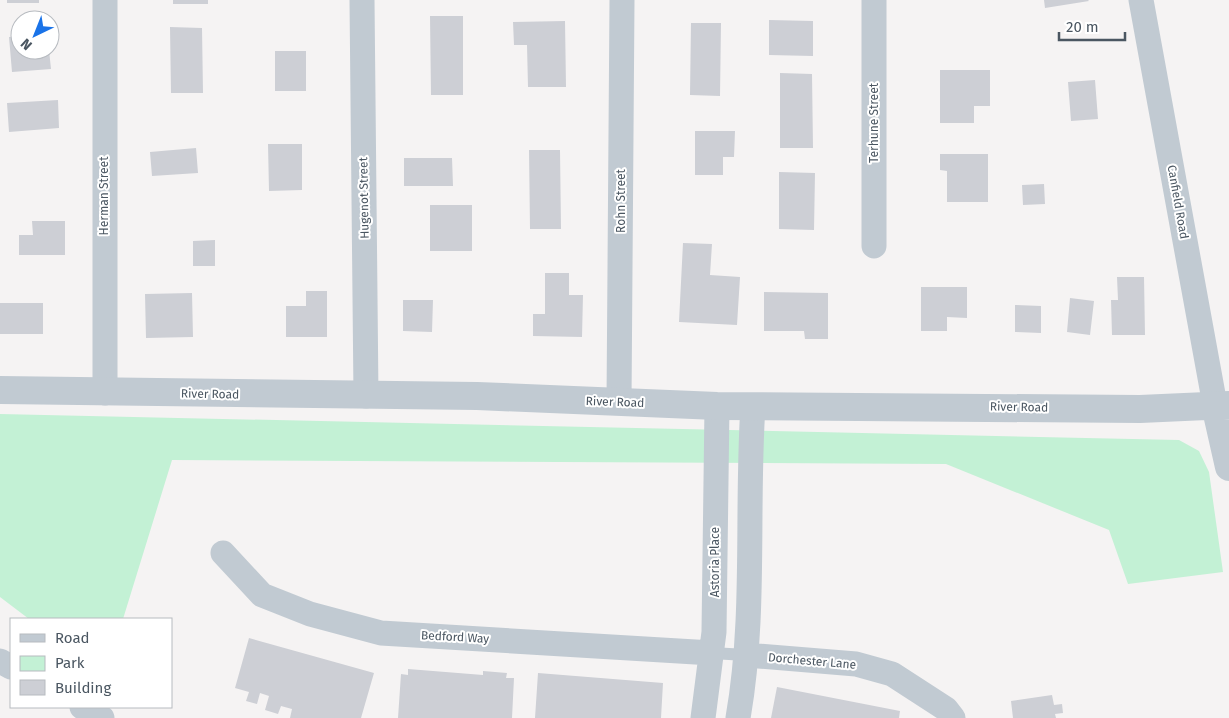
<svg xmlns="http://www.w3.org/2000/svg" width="1229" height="718" font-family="'Fira Sans',sans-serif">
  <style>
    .green { fill: #c3f1d5 }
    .building { fill: #cdcfd5 }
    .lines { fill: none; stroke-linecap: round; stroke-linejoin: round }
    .service { stroke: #c1cad2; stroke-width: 12 }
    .minor { stroke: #c1cad2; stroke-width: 25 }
    .tertiary { stroke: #c1cad2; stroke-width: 28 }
    .labels { text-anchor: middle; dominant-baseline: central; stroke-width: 4; stroke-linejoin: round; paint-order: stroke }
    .street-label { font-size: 12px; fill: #4a5661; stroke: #fff }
  </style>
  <rect width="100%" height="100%" fill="#f5f3f3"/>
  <path class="green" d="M0 414 1179 440 1199 451 1209 472 1223 572 1128 584 1109 530 946 464 172 460 123 619H29L0 597Z"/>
  <path class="building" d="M7 0H39V3H7Z
    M173 0H208V4H173Z
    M1044 0H1088L1089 1 1045 8Z
    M430 16H463V95H431Z
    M769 20 813 21V56L769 55Z
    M565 21 566 87H528L527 45H514L513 22Z
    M691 23H721L720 96 690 95Z
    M170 27 202 28 203 93H171Z
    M20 36V50H49L51 69 12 72 9 37Z
    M275 51H306V91H275Z
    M940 70H990V106H974V123H940Z
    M780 73 812 74 813 148H780Z
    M1095 80 1098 119 1071 121 1068 82Z
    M58 100 59 128 9 132 7 103Z
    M695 131H735L734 157H723V175H695Z
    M268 144H302V190L269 191Z
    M196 148 198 173 152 176 150 152Z
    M529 150H560L561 229H530Z
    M940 154H988V202H947V171L940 170Z
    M404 158H452L453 186H404Z
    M779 172 815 173 814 230 779 229Z
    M1044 184 1045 204 1023 205 1022 185Z
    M430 205H472V251H430Z
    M32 221H65V255H19V235H33Z
    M215 240V266H193V241Z
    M683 243 712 244 710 275 740 277 737 325 679 322Z
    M545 273H569V295H583L582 337 533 336V314H545Z
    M1117 277H1144L1145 335H1112L1111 300H1118Z
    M921 287H967V318L947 317V331H921Z
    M306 291H327V337H286V306H306Z
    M764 292 828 293V339H805L804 331H764Z
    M192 293 193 337 146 338 145 294Z
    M1070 298 1094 301 1090 335 1067 332Z
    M403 300H433L432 332 403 331Z
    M0 303H43V334H0Z
    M1015 305 1041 306V333L1015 332Z
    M249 638 374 673 361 718H290L292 709 281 706 278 714 265 710 269 696 260 693 257 704 246 701 249 692 235 688Z
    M408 669 483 675V671L507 673 506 678H514L512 718H398L401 674 408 675Z
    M538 673 663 683 661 718H535Z
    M777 687 900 711 899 718H771Z
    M1052 695 1054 705 1062 704 1063 713 1055 714 1056 718H1013L1011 701Z"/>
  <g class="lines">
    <path class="service" d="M712 653 746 655"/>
    <path class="minor" d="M362 0 366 396
      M874 0V246
      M1141 0 1215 405
      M105 393V0
      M619 402 622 0
      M223 553 262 595 310 614 381 633 712 653
      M746 655 856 664 892 674 946 709 953 718
      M0 661 11 667
      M82 707 102 718
      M703 718 714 632 717 406
      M738 718C756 615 746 510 753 406"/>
    <path class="tertiary" d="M0 390 477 396 717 406 1140 409 1229 405
      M1215 405 1229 467"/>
  </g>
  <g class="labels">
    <g class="street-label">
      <text transform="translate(874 123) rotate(-90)">Terhune Street</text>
      <text transform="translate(104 196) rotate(-90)">Herman Street</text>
      <text transform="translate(364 198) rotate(-91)">Hugenot Street</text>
      <text transform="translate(621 201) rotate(-90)">Rohn Street</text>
      <text transform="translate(1178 202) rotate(80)">Canfield Road</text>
      <text transform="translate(210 394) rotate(1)">River Road</text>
      <text transform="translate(615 402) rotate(2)">River Road</text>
      <text transform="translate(1019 407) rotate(1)">River Road</text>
      <text transform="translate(715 562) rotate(-90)">Astoria Place</text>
      <text transform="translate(455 637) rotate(3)">Bedford Way</text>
      <text transform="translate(812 661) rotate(5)">Dorchester Lane</text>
    </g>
  </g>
  <rect x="10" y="618" width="162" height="90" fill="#ffffff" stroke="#b7bbc0"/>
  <rect x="20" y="634" width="25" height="8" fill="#c1cad2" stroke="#b7bbc0"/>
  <text x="55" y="643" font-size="15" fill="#4a5661">Road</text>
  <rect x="20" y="656" width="25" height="15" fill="#c3f1d5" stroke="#b7bbc0"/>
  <text x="55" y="668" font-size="15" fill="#4a5661">Park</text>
  <rect x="20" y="680" width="25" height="15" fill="#cdcfd5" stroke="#b7bbc0"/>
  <text x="55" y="693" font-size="15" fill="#4a5661">Building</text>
  <g transform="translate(35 35) rotate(223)"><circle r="24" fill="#ffffff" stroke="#b7bbc0"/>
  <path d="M0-4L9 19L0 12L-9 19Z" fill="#1a73e8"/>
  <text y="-8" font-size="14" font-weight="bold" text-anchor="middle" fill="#4a5661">N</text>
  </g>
  <path d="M1059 32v8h66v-8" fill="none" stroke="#4a5661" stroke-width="2.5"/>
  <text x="1066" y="32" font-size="15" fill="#4a5661" stroke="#ffffff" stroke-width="4" paint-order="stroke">20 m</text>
</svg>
